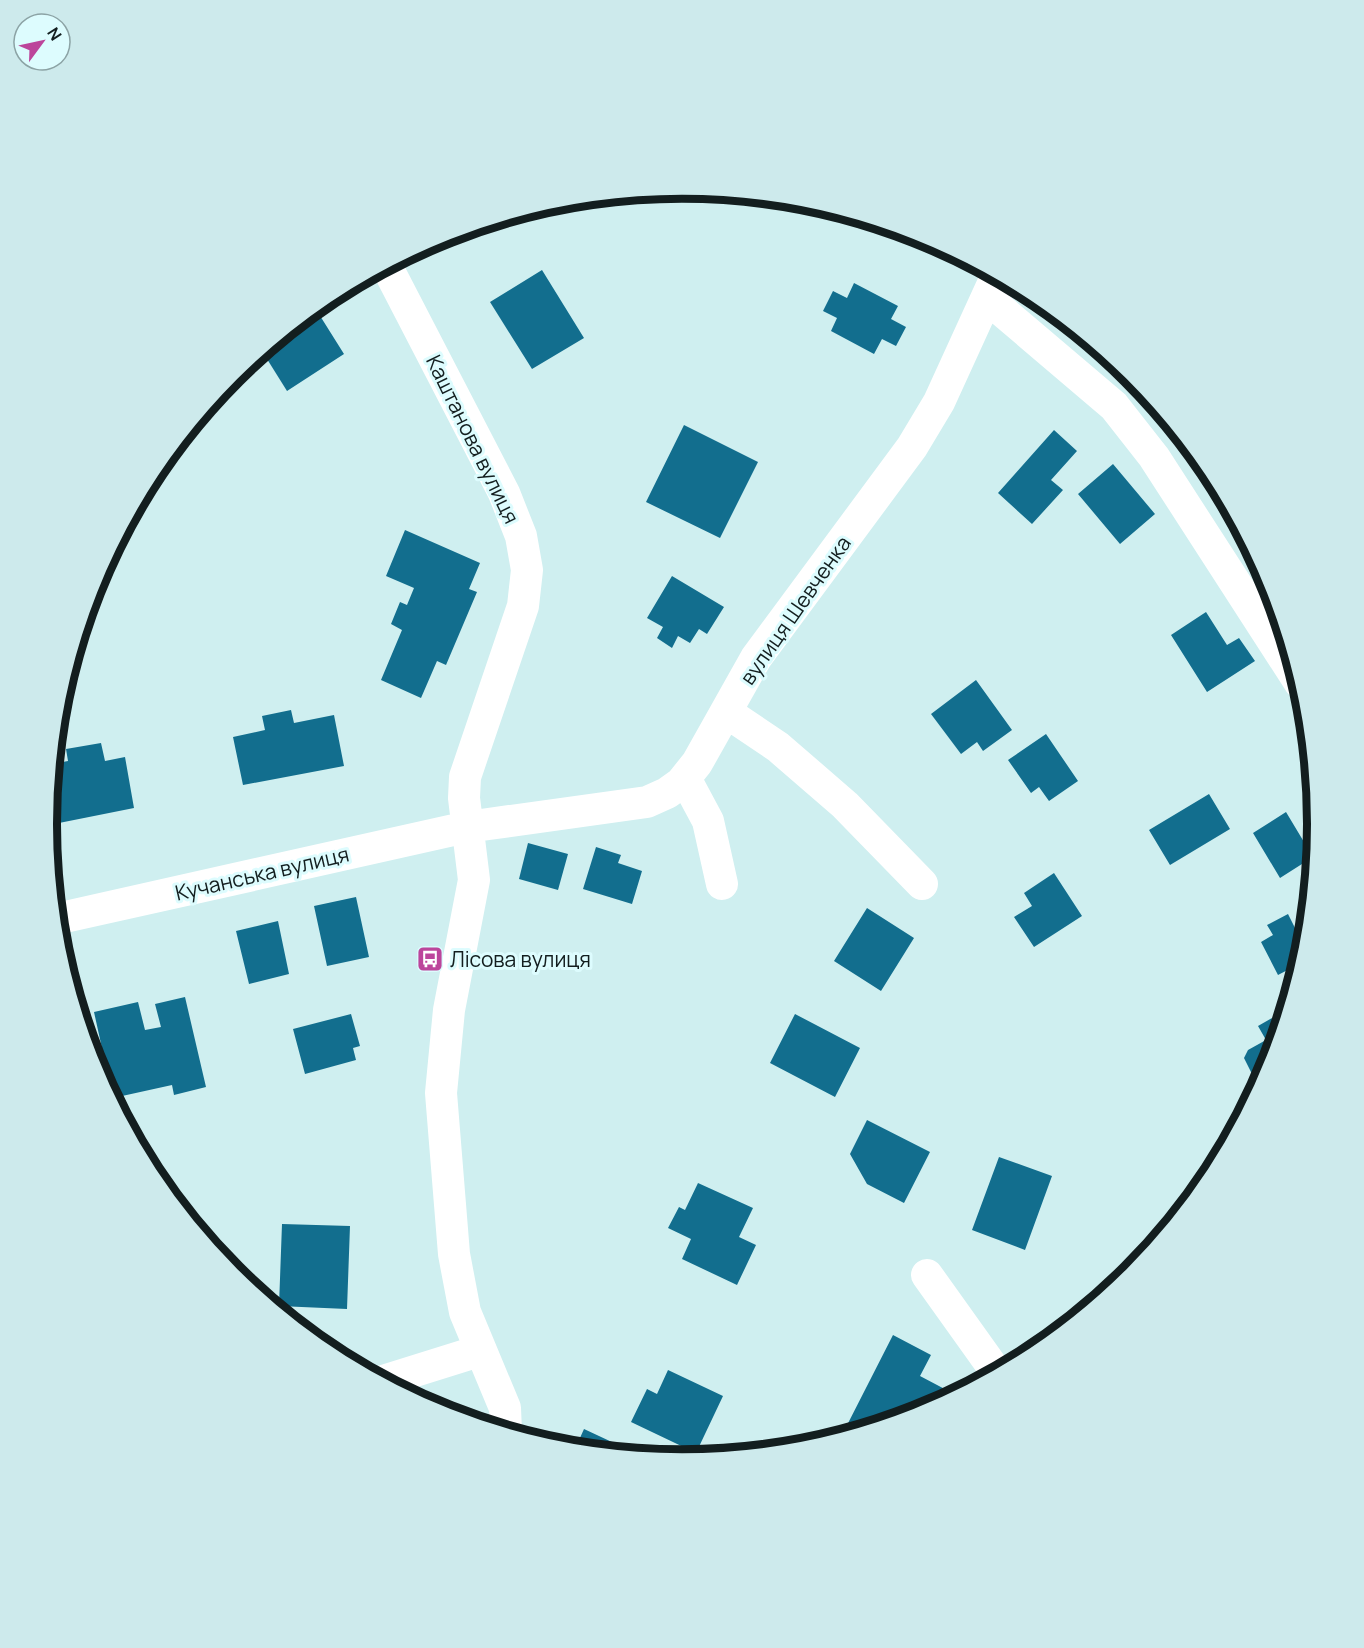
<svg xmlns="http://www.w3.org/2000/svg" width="1364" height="1648" font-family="Manrope,sans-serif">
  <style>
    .building { fill: #126e8e }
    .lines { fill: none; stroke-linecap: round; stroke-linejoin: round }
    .minor { stroke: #fff; stroke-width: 32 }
    .labels { text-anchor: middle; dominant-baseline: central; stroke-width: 6; stroke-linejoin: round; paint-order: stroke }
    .street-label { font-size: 21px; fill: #131e1f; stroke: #ddfcfe }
    .poi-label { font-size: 21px; fill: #131e1f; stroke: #ddfcfe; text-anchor: start }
    .rim { fill: none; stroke: #131e1f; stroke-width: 8 }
  </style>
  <rect width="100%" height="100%" fill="#cfeff0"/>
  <path class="building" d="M542 270 584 338 532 369 490 302Z
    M854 283 898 306 891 319 906 327 896 346 882 339 874 354 831 331 837 318 823 311 833 291 847 298Z
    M1022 289 1054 312 1052 315 1020 292Z
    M317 311 344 354 287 391 262 351Z
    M684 425 758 462 720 538 646 502Z
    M1054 430 1077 451 1051 480 1063 490 1032 524 998 493Z
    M1113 464 1155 514 1120 544 1078 494Z
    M405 530 480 563 469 589 477 592 446 665 437 661 421 698 381 680 402 630 391 624 400 602 407 605 414 588 386 576Z
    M672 576 724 607 707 634 699 629 690 643 678 636 672 648 657 638 663 627 647 618Z
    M1206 612 1227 645 1239 638 1255 661 1207 692 1171 635Z
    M976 680 1012 730 983 751 977 742 961 754 931 714Z
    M291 710 294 723 334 715 344 766 243 785 233 737 265 730 262 716Z
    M1046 734 1078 781 1049 801 1039 787 1031 793 1008 760Z
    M101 743 105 761 125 757 134 808 59 823 58 816 47 818 52 764 68 761 66 749Z
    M1209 794 1230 829 1170 865 1149 830Z
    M1286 812 1313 857 1280 878 1253 833Z
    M528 843 568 854 558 890 519 879Z
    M596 847 621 855 618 863 642 871 632 904 583 889Z
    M1054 873 1082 916 1034 947 1014 917 1032 906 1024 893Z
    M356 897 369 957 327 966 314 906Z
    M867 908 914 938 881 991 834 961Z
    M1288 914 1305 948 1301 963 1278 975 1261 942 1273 935 1267 925Z
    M278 921 289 974 249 984 236 931Z
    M185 997 206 1087 174 1095 172 1085 113 1098 94 1012 138 1002 145 1030 161 1027 155 1004Z
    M1286 1010 1269 1068 1260 1079 1252 1074 1244 1058 1248 1050 1266 1040 1258 1026Z
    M351 1014 360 1046 353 1048 356 1060 305 1074 293 1029Z
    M795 1014 860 1048 835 1097 770 1063Z
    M867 1120 930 1152 904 1203 867 1184 850 1154Z
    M999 1157 1052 1176 1025 1250 972 1230Z
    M698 1183 753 1208 739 1237 756 1245 737 1285 682 1259 691 1239 668 1228 679 1207 685 1210Z
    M282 1224 350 1226 347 1309 279 1306Z
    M893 1335 931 1355 920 1376 956 1395 925 1411 841 1437Z
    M668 1370 723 1396 696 1453 631 1422 647 1389 657 1394Z
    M584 1429 629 1450 627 1454 575 1449Z"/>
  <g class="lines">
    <path class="minor" d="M386 265 504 493 521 536 527 570 523 606 465 777 464 798 474 880 449 1010 441 1093 454 1254 465 1312 505 1408 506 1432
      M987 298 1114 406 1154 457 1300 683
      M726 712 778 747 845 805 922 884
      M685 778 708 821 722 884
      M56 919 467 827 647 802 667 793 681 783 697 763 756 658 912 447 939 402 997 275
      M927 1275 997 1373
      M383 1381 479 1351"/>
  </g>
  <defs>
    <symbol id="bus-square" viewBox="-11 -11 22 22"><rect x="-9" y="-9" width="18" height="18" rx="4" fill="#bc459b" stroke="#ddfcfe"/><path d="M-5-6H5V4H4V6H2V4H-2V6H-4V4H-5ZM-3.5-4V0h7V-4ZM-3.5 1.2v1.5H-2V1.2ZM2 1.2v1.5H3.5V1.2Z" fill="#fff"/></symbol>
  </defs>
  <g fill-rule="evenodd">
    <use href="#bus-square" x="415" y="944" width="30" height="30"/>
  </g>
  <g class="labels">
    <g class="street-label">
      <text transform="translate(473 439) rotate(64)">Каштанова вулиця</text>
      <text transform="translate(795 610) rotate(-55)">вулиця Шевченка</text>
      <text transform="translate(262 873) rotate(-13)">Кучанська вулиця</text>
    </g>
    <g class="poi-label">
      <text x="450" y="959">Лісова вулиця</text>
    </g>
  </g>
  <path d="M0 0H1364V1648H0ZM57 824a625 625 0 1 1 1250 0a625 625 0 1 1-1250 0Z" fill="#cdeaec" fill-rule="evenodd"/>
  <path class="rim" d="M57 824a625 625 0 1 1 1250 0a625 625 0 1 1-1250 0Z"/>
  <g transform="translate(42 42) rotate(57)"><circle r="28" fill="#ddfcfe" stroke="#8ca3a5" stroke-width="1.5"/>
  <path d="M0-4.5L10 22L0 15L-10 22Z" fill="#bc459b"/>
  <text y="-9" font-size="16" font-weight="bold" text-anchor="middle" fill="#131e1f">N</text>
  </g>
</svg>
